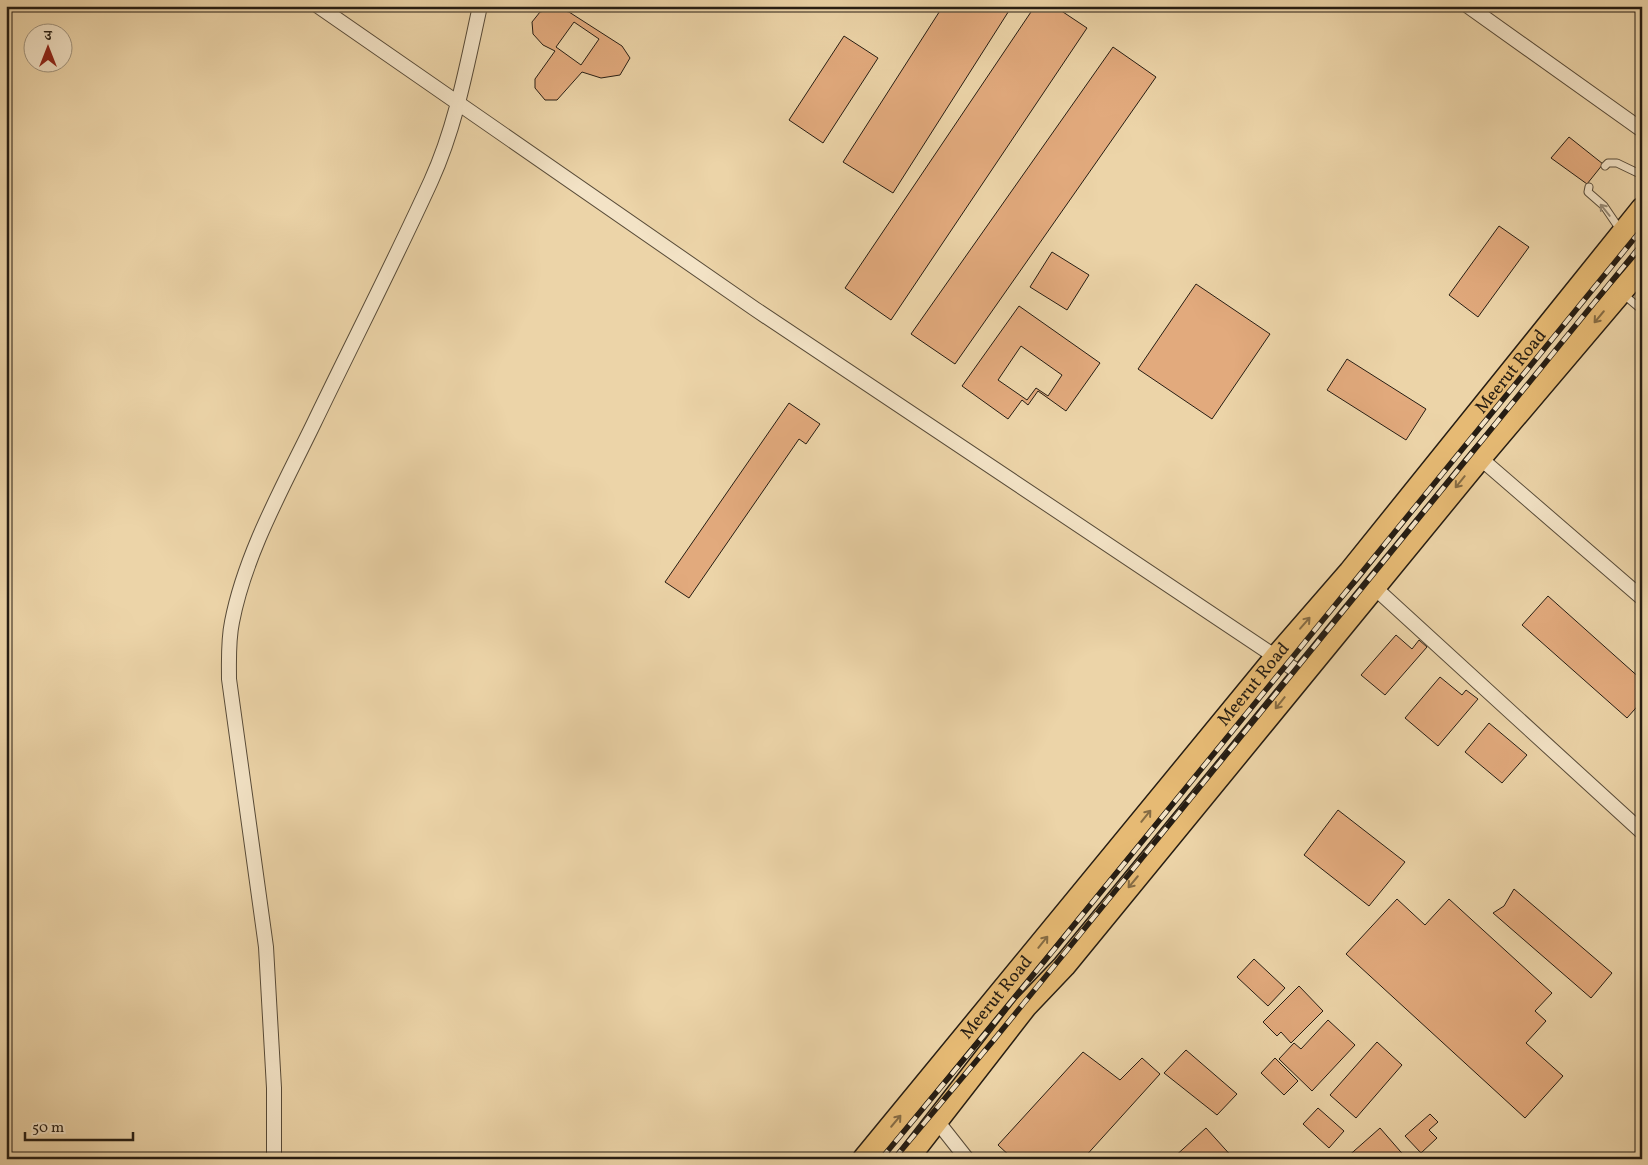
<svg xmlns="http://www.w3.org/2000/svg" width="1648" height="1165" font-family="Vollkorn,'Noto Serif Devanagari',serif">
  <style>
    .building { fill: #e2aa7d; stroke: #261d13; fill-rule: evenodd }
    .lines { fill: none; stroke-linecap: round; stroke-linejoin: round }
    .service-casing { stroke: #584b38; stroke-width: 9 }
    .minor-casing { stroke: #584b38; stroke-width: 16 }
    .trunk-casing { stroke: #261d13; stroke-width: 25 }
    .service { stroke: #f3e3c6; stroke-width: 7 }
    .minor { stroke: #f3e3c6; stroke-width: 14 }
    .trunk { stroke: #e6ba74; stroke-width: 22 }
    .rail-casing { stroke: #261d13; stroke-width: 5.5 }
    .rail { stroke: #f3e3c6; stroke-width: 4; stroke-dasharray: 11; stroke-linecap: butt }
    .oneway { stroke: #978a75 }
    .oneway2 { stroke: #866c44 }
    .labels { text-anchor: middle; dominant-baseline: central; stroke-width: 5; stroke-linejoin: round; paint-order: stroke }
    .street-label { font-size: 18px; fill: #261d13; stroke: #f3e3c6 }
  </style>
  <rect width="100%" height="100%" fill="#ecd4a8"/>
  <filter id="stains"><feTurbulence type="fractalNoise" baseFrequency=".004" numOctaves="4"/><feColorMatrix values="0 0 0 0 .2 0 0 0 0 .09 0 0 0 0 .02 0 0 0 .5 -.17"/></filter>
  <radialGradient id="worn" r=".72"><stop offset=".6" stop-color="#630" stop-opacity="0"/><stop offset="1" stop-color="#630" stop-opacity=".3"/></radialGradient>
  <path class="building" d="M943 6H1012L893 193 843 162Z
    M1035 6H1054L1087 28 891 320 845 288Z
    M555 9 569 12 622 46 630 58 620 75 601 78 582 72 557 100H545L535 88V79L555 51 543 45 533 34 532 22 540 12ZM574 22 599 39 581 65 556 47Z
    M844 36 878 58 823 143 789 120Z
    M1113 47 1156 77 955 364 911 334Z
    M1569 137 1603 164 1587 184 1551 158Z
    M1499 226 1529 247 1478 317 1449 295Z
    M1052 252 1089 275 1067 310 1030 287Z
    M1196 284 1270 334 1212 419 1138 369Z
    M1019 306 1100 363 1066 411 1038 391 1028 405 1022 400 1008 419 962 386ZM1021 346 1062 375 1048 396 1036 388 1027 400 998 380Z
    M1347 359 1426 409 1406 440 1327 390Z
    M789 403 820 424 806 444 799 439 689 598 665 582Z
    M1548 596 1642 680V701L1627 718 1522 625Z
    M1396 635 1412 649 1419 640 1427 647 1385 695 1361 675Z
    M1440 677 1462 695 1466 690 1478 699 1438 746 1405 718Z
    M1489 723 1527 755 1502 783 1465 752Z
    M1338 810 1405 862 1369 906 1304 855Z
    M1514 889 1612 973 1591 998 1493 913 1504 906Z
    M1397 899 1425 925 1449 899 1552 993 1535 1011 1546 1021 1526 1043 1563 1076 1525 1118 1346 954Z
    M1254 959 1285 988 1268 1006 1237 977Z
    M1299 986 1323 1011 1291 1043 1281 1032 1277 1036 1263 1022Z
    M1328 1020 1355 1045 1312 1091 1279 1059 1294 1043 1301 1049Z
    M1377 1042 1402 1065 1356 1118 1330 1095Z
    M1186 1050 1237 1094 1217 1115 1164 1073Z
    M1083 1052 1120 1080 1142 1058 1160 1074 1083 1159H1013L998 1145Z
    M1275 1058 1298 1081 1284 1095 1261 1073Z
    M1318 1108 1344 1131 1329 1148 1303 1124Z
    M1430 1114 1438 1122 1429 1130 1437 1138 1421 1153 1405 1136Z
    M1206 1128 1234 1159H1172Z
    M1380 1128 1407 1159H1345Z"/>
  <g class="lines">
    <defs>
      <path id="service" d="M1605 166 1608 163H1617L1642 175
        M1589 187 1588 192 1604 206 1621 231
        M1623 294 1642 310"/>
      <path id="minor" d="M318 6 755 309 1303 675
        M1468 6 1642 130
        M1480 458 1642 598
        M1375 588 1642 832
        M937 1121 967 1159
        M274 1159V1088L266 947 229 679C229 660 228 641 232 622 245 554 284 485 314 423 353 342 394 262 431 181 456 126 467 65 480 6"/>
      <g id="trunk">
        <path id="s1" d="M864 1159 1277 656 1350 572 1642 209"/>
        <path d="M907 1159 1025 1007 1064 966 1480 458 1642 267"/>
      </g>
    </defs>
    <use href="#service" class="service-casing"/>
    <use href="#minor" class="minor-casing"/>
    <use href="#trunk" class="trunk-casing"/>
    <use href="#service" class="service"/>
    <use href="#minor" class="minor"/>
    <use href="#trunk" class="trunk"/>
    <defs>
      <path id="rail" d="M881 1159 985 1034 1642 229
        M894 1159 993 1041 1642 244"/>
    </defs>
    <use href="#rail" class="rail-casing"/>
    <use href="#rail" class="rail"/>
  </g>
  <defs><path id="oneway-shaft" d="M-6 0H5M1.5-3L5.5 0L1.5 3" fill="none" stroke-width="1.6" stroke-linecap="round" stroke-linejoin="round" transform="scale(1.25)"/></defs>
  <use class="oneway" href="#oneway-shaft" transform="translate(1605 210) rotate(-129)"/>
  <g class="oneway2">
    <use href="#oneway-shaft" transform="translate(1599 317) rotate(130)"/>
    <use href="#oneway-shaft" transform="translate(1460 482) rotate(129)"/>
    <use href="#oneway-shaft" transform="translate(1305 623) rotate(-49)"/>
    <use href="#oneway-shaft" transform="translate(1280 703) rotate(129)"/>
    <use href="#oneway-shaft" transform="translate(1146 816) rotate(-51)"/>
    <use href="#oneway-shaft" transform="translate(1133 882) rotate(130)"/>
    <use href="#oneway-shaft" transform="translate(1043 942) rotate(-51)"/>
    <use href="#oneway-shaft" transform="translate(896 1121) rotate(-50)"/>
  </g>
  <g class="labels">
    <g class="street-label">
      <text stroke="none"><textPath href="#s1" startOffset="1019">Meerut Road</textPath></text>
      <text stroke="none"><textPath href="#s1" startOffset="614">Meerut Road</textPath></text>
      <text stroke="none"><textPath href="#s1" startOffset="209">Meerut Road</textPath></text>
    </g>
  </g>
  <rect width="1648" height="1165" fill="none" stroke="#ecd4a8" stroke-width="25"/>
  <rect x="8" y="8" width="1633" height="1150" fill="none" stroke="#261d13" stroke-width="2.5"/>
  <rect x="12" y="12" width="1623" height="1140" fill="none" stroke="#261d13"/>
  <g transform="translate(48 48)"><circle r="24" fill="#f3e3c6" stroke="#a1947e"/>
  <path d="M0-4L9 19L0 12L-9 19Z" fill="#8f2418"/>
  <text y="-8" font-size="14" font-weight="bold" text-anchor="middle" fill="#261d13">उ</text>
  </g>
  <path d="M25 1132v8h108v-8" fill="none" stroke="#261d13" stroke-width="2.5"/>
  <text x="32" y="1132" font-size="15" fill="#261d13" stroke="#f3e3c6" stroke-width="4" paint-order="stroke">50 m</text>
  <rect width="100%" height="100%" filter="url(#stains)"/>
  <rect width="100%" height="100%" fill="url(#worn)"/>
</svg>
